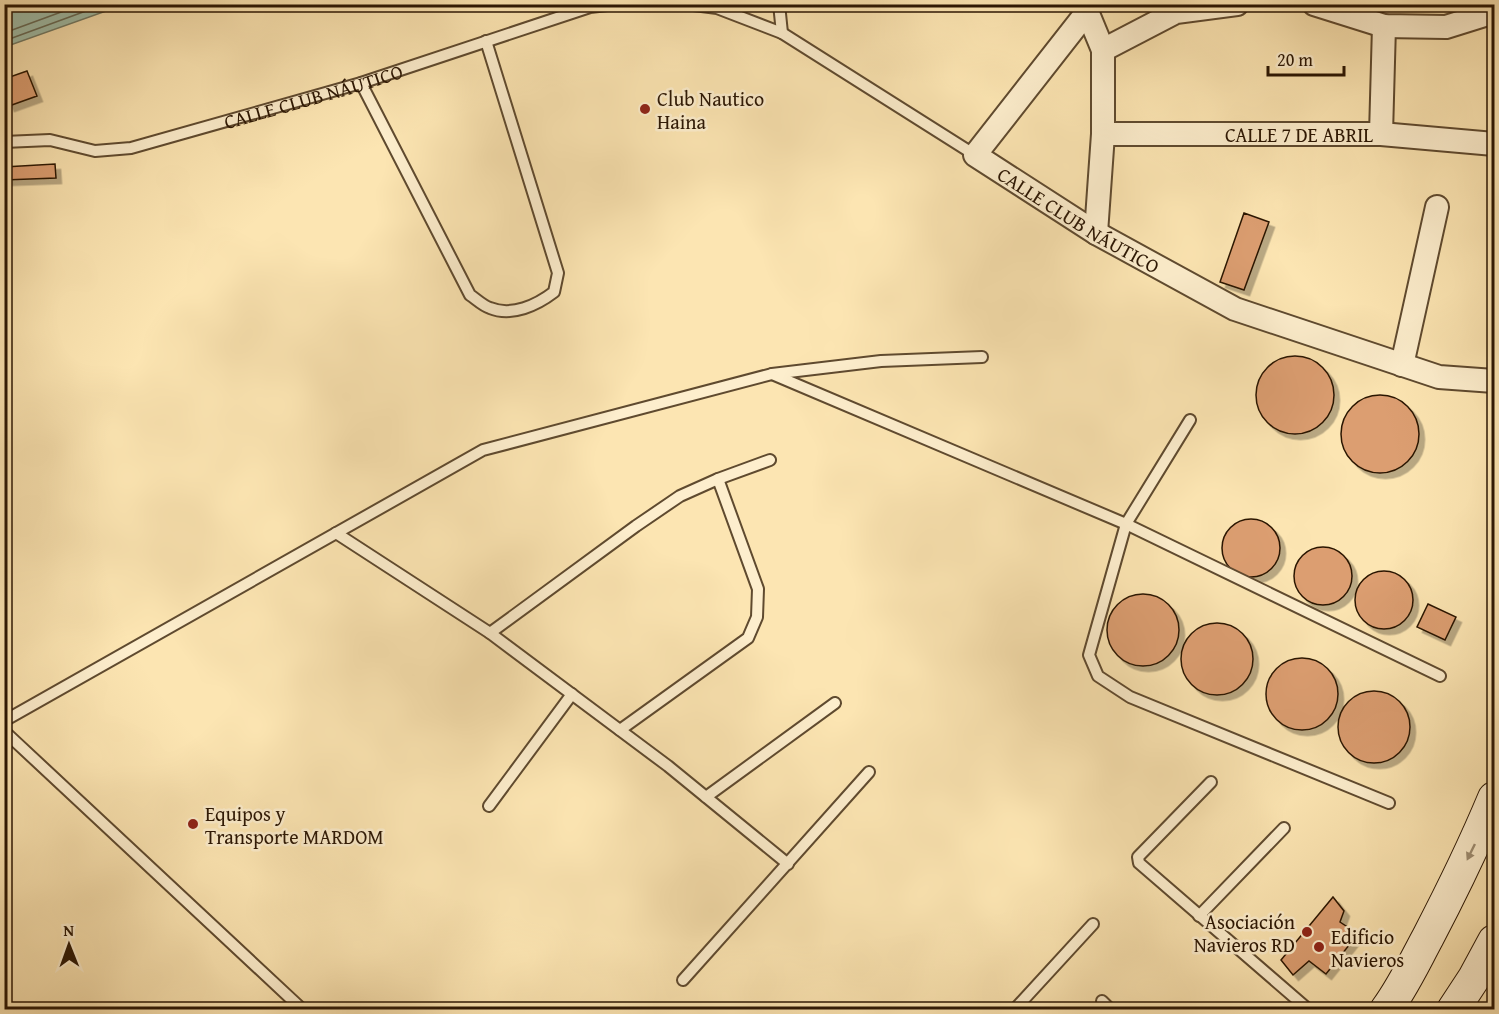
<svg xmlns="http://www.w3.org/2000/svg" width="1499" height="1014" font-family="'Gentium Book Plus',serif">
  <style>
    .water { fill: #a0bfaa; stroke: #717b67; stroke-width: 1.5 }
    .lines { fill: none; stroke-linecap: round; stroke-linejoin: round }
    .shore { stroke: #666a56; stroke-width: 1.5 }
    .building { fill: #dc9e71; stroke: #2b1603; stroke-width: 1.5; filter: url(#shadow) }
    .lane-casing { stroke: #5f4a2f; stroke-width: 14 }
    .street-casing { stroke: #5f4a2f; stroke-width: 26 }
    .secondary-casing { stroke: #2b1603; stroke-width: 34 }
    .lane { stroke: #fdeecd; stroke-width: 10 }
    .street { stroke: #fdeecd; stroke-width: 22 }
    .secondary { stroke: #fdeecd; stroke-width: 32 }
    .oneway { fill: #9e8d72 }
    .poi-dot { fill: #8f2418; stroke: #fdeecd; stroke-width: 2 }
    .labels { text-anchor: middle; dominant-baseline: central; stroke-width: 5; stroke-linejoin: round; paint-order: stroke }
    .street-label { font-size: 20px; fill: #2b1603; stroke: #fdeecd }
    .poi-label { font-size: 20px; fill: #2b1603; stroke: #fdeecd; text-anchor: start }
  </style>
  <defs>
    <filter id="shadow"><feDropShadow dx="5.5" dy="5.5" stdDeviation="0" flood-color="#0004"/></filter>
  </defs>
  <rect width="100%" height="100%" fill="#fce5b2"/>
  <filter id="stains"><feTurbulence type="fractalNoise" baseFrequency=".00333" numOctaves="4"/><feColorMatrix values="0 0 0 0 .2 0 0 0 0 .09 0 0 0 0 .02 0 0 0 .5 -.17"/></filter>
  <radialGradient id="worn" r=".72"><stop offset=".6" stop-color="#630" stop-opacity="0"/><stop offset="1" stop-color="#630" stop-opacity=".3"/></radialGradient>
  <path class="water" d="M5 4H123V5L5 47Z"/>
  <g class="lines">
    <path class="shore" d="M4 33 83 4
      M4 41 105 4"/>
  </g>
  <path class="building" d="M27 71 37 96 9 106 4 95V79Z
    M55 164 56 178 4 180V167Z
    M1244 213 1269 222 1244 290 1220 282Z
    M1256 395a39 39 0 1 1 78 0a39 39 0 1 1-78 0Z
    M1341 434a39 39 0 1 1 78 0a39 39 0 1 1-78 0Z
    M1222 548a29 29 0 1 1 58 0a29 29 0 1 1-58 0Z
    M1294 576a29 29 0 1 1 58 0a29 29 0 1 1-58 0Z
    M1355 600a29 29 0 1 1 58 0a29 29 0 1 1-58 0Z
    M1107 630a36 36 0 1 1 72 0a36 36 0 1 1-72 0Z
    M1428 604 1456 617 1445 640 1417 627Z
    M1181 659a36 36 0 1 1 72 0a36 36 0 1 1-72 0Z
    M1266 694a36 36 0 1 1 72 0a36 36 0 1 1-72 0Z
    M1338 727a36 36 0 1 1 72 0a36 36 0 1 1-72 0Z
    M1333 897 1344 911 1340 922 1358 934 1326 974 1309 961 1293 975 1281 960Z"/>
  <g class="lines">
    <defs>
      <g id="lane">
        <path d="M686 4 717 8 782 33 975 155"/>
        <path d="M779 4 782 33"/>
        <path d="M361 83 470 295C476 299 483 306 490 308 512 317 537 305 554 292L558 273 486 41"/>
        <path id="s1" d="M4 142 50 140 95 151 131 148 361 83 590 7 616 4"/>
        <path d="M772 374 1126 524 1440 676"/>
        <path d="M1190 420 1126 524 1089 655 1098 676 1130 697 1389 803"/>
        <path d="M336 533 490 633 668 766 788 864"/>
        <path d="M490 633 636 526 680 496 718 479 770 460"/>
        <path d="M4 721 483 450 772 374 881 361 982 357"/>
        <path d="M620 730 748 638 757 617 758 589 718 479"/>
        <path d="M4 731 303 1010"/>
        <path d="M1211 782 1138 857 1139 863 1309 1010"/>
        <path d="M706 797 835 703"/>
        <path d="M489 806 572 694"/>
        <path d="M1199 916 1284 828"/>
        <path d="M683 980 869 772"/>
        <path d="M1102 1001 1111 1010"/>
        <path d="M1014 1010 1093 924"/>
      </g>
      <g id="street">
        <path d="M1084 4 1103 50V134L1096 233"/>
        <path d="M1314 4 1384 26 1446 27 1494 12"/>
        <path id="s2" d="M1087 12 975 155 1096 233 1235 309 1439 377 1494 381"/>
        <path d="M1103 50 1176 12 1237 4"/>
        <path id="s3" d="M1103 134H1381L1494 144"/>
        <path d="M1381 134 1384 26"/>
        <path d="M1402 365 1437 207"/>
      </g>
      <path id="secondary" d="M1386 1010C1403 987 1415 961 1428 937 1452 891 1474 846 1494 798
        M1453 1010 1474 978 1494 941"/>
    </defs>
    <use href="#lane" class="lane-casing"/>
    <use href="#street" class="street-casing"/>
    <use href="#secondary" class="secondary-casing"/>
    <use href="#lane" class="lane"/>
    <use href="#street" class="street"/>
    <use href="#secondary" class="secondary"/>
  </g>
  <defs><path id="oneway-solid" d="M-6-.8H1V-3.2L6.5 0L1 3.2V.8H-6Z" transform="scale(1.5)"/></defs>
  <use class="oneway" href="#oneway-solid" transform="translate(1471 852) rotate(116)"/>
  <g class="poi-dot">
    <circle cx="645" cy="109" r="6"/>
    <circle cx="193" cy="824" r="6"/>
    <circle cx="1307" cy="932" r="6"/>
    <circle cx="1319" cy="947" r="6"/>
  </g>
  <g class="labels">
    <g class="street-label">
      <text stroke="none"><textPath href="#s1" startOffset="318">CALLE CLUB NÁUTICO</textPath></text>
      <text stroke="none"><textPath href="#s3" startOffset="196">CALLE 7 DE ABRIL</textPath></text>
      <text stroke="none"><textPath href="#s2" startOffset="304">CALLE CLUB NÁUTICO</textPath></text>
    </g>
    <g class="poi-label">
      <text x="657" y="98">Club Nautico<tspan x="657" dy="23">Haina</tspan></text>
      <text x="205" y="813">Equipos y<tspan x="205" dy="23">Transporte MARDOM</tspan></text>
      <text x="1295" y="921" text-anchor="end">Asociación<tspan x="1295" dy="23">Navieros RD</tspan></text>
      <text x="1331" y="936">Edificio<tspan x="1331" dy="23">Navieros</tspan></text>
    </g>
  </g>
  <rect width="1499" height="1014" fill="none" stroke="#fce5b2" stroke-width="24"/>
  <rect x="6" y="6" width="1487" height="1002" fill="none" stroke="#2b1603" stroke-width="3"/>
  <rect x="12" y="12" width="1475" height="990" fill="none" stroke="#2b1603" stroke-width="1.5"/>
  <g transform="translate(69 945) rotate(359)" stroke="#fdeecd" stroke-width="4.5" paint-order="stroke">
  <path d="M0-4.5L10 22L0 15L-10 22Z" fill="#2b1603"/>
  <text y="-9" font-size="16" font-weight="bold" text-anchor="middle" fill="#2b1603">N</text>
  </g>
  <path d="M1268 66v9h76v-9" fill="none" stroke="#2b1603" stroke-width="3"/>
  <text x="1277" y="66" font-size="18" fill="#2b1603" stroke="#fdeecd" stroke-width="4.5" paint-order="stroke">20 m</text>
  <rect width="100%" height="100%" filter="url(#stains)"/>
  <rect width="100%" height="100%" fill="url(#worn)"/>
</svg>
